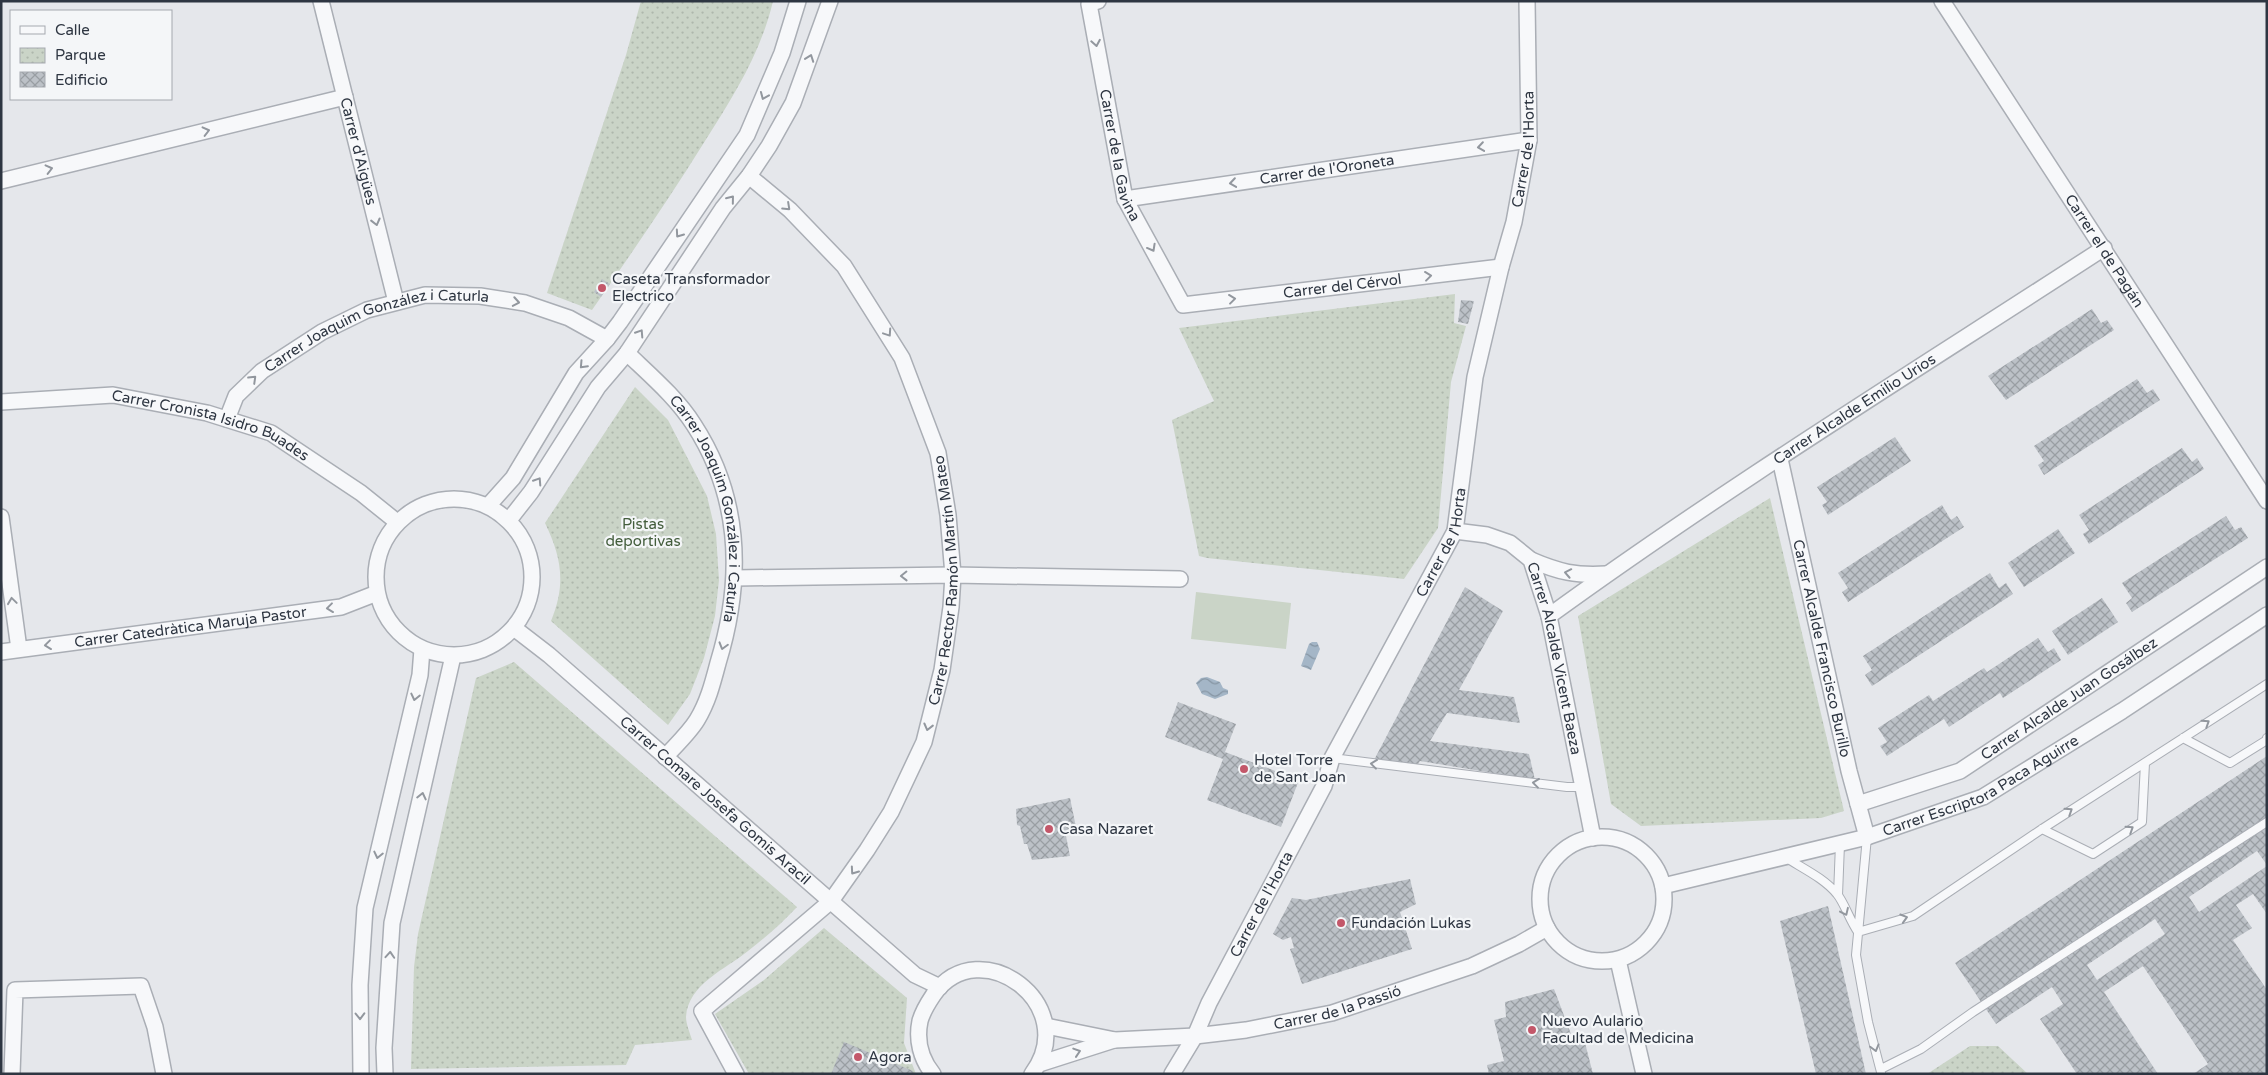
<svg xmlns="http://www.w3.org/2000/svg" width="2268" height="1075" font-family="'Varela Round',sans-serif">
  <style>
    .grass { fill: #cad4c7 }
    .park { fill: url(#park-dots) }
    .water { fill: url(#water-waves) }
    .building { fill: url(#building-cross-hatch); fill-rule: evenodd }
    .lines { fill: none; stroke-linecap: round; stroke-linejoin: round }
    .lane-casing { stroke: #aaaeb5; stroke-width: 10 }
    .street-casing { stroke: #aaaeb5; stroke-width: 18 }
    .lane { stroke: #f7f8fa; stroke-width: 8 }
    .street { stroke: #f7f8fa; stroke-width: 15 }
    .oneway { stroke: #92979e }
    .poi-dot { fill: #c3576a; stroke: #f4f6f8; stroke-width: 2 }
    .labels { text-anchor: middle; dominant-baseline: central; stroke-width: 4.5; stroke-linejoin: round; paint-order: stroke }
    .street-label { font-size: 15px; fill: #2e3642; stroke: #f4f6f8 }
    .poi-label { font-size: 15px; fill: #2e3642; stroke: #f4f6f8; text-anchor: start }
    .park-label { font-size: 15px; fill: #435d3c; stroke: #f4f6f8 }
  </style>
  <defs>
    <pattern id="park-dots" width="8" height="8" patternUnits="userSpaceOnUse" patternTransform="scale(1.25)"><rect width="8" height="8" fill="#cad4c7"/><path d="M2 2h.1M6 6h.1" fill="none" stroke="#aeb7ac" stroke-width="1.8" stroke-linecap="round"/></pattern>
    <pattern id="water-waves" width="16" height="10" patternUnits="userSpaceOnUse" patternTransform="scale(1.25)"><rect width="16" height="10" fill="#a4b6c7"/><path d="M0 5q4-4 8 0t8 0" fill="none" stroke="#8695a3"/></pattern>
    <pattern id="building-cross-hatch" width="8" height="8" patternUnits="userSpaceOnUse" patternTransform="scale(1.25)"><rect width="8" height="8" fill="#bcc1c7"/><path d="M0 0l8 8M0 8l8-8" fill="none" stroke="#999ea3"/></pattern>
  </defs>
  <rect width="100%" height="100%" fill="#e5e7eb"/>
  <path class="grass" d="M1196 592 1291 603 1286 649 1191 639Z"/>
  <path class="park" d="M641 1H773C761 53 733 97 705 141 669 199 631 254 592 310L547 293 626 55Z
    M1455 294 1454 323 1466 326 1451 382 1438 528 1404 579 1207 558 1199 556 1172 420 1214 401 1179 328Z
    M635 387 668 420 707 496 716 534 719 580 715 616 704 658 690 694 668 725 551 621C566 585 562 558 545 523Z
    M1770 498 1844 811 1821 818 1641 826 1611 804 1578 616Z
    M514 662 797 907C782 923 766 937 748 951 726 969 688 984 686 1017 686 1024 690 1033 692 1040L635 1045 626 1065 411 1069 414 967 418 934 476 678Z
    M824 928 907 998 904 1043 916 1074H749L715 1014 764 980Z
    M1970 1046H1998L2028 1074H1927Z"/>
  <path class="water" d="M1312 642H1317L1320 649 1311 670 1301 666 1309 644Z
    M1207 677 1220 682 1223 688 1228 690V694L1215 699 1202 694 1196 683 1201 678Z"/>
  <path class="building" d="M602 279 610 284 601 297 594 292Z
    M1461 300 1474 301 1468 324 1458 322Z
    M2092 309 2101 323 2107 320 2114 330 2006 400 1988 376Z
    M2137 379 2147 393 2153 389 2160 400 2044 475 2038 465 2044 461 2034 446Z
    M1895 437 1911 461 1828 515 1822 505 1827 502 1817 487Z
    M2182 448 2192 462 2197 458 2204 469 2089 544 2083 534 2089 530 2079 515Z
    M1942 505 1951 520 1957 516 1964 527 1848 602 1842 592 1848 588 1838 573Z
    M2226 516 2235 530 2241 527 2248 538 2132 612 2126 603 2132 598 2122 583Z
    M2058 529 2075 553 2024 587 2008 563Z
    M1990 573 1999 588 2006 583 2013 594 1872 686 1865 675 1872 670 1863 656Z
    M1465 587 1503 611 1459 690 1514 697 1520 723 1447 713 1430 741 1529 754 1535 780 1420 761 1417 766 1373 762Z
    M2102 598 2118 622 2068 655 2052 631Z
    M2038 638 2048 652 2054 648 2061 660 2003 698 2000 693 1949 727 1944 719 1887 756 1880 746 1887 742 1878 728 1929 695 1933 701 1984 668 1987 672Z
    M1178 702 1236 724 1225 752 1299 780 1281 827 1207 800 1223 759 1165 737Z
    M2267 756V865L2257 851 2189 897 2199 912 2267 866V914L2253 894 2236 905 2252 928 2233 940 2267 990V1074H2193L2208 1064 2143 966 2104 992 2158 1074H2077L2040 1019 2063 1004 2052 987 1996 1024 1955 963ZM2155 919 2165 934 2097 980 2087 965Z
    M1070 798 1077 832 1066 836 1070 856 1032 860 1027 844H1024L1020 826 1017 825 1016 809Z
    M1410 879 1416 904 1400 912 1412 949 1302 984 1290 949 1294 948 1291 937 1283 940 1273 934 1292 898 1306 900Z
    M1828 906 1866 1074H1816L1780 921Z
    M1554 989 1574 1042 1584 1039 1593 1074H1489L1487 1065 1504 1061 1494 1020 1506 1017 1505 1002Z
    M844 1042 913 1071 912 1074H831Z"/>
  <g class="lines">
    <defs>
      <path id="lane" d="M2183 738 2230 763 2267 740V738
        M1332 758 1567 787H1584
        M2042 829 2093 854 2142 822 2145 763
        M1867 837 1856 955 1868 1022 1881 1072
        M1785 857C1802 868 1824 878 1837 894 1844 902 1850 921 1858 932L1913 916 2042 829 2267 684
        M1838 895 1840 844
        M1881 1069 1921 1049 1973 1012 2267 822"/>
      <g id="street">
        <path id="s1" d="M321 1 396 302"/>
        <path id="s2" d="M1098 1 1089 4 1125 199 1183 305 1501 267"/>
        <path id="s3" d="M1942 1 2267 501"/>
        <path d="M1 181 345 97"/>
        <path id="s4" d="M1125 199 1529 140"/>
        <path id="s5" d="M627 353C651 376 677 398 694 425 742 499 743 581 718 663 713 682 708 702 697 720 689 733 676 745 665 757"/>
        <path id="s6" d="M1 402 113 395 207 413 271 433 361 493 397 522"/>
        <path id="s7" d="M227 419 236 396 262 371 322 332 367 310 425 295 480 296 525 303 569 318 607 339"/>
        <path id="s8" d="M1780 459 1849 771 1867 837"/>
        <circle cx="454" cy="577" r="78"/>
        <path d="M488 506 513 478 576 373 607 339 620 322 747 135 782 53 798 1"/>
        <path d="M1 517 19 649"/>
        <path d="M509 520 531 492 598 387 627 353 723 208 749 176 769 146 793 103 830 1"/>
        <path id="s9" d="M1455 531 1487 535 1510 543 1531 560 1549 616 1593 838"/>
        <path d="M1531 560C1559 572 1576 576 1606 574"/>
        <path d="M735 578 953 575 1180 579"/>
        <path id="s10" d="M1549 616C1728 486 1918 369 2104 248"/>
        <path id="s11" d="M514 628 549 655 915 975 940 987"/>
        <path id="s12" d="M1 652 341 607 377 593"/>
        <path id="s13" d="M1858 804 1960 771 2267 567"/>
        <circle cx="1602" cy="899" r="62"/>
        <path id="s14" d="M1663 886 1867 837 1983 797 2122 711 2267 615"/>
        <path d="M1618 960 1644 1074"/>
        <path id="s15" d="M1046 1026 1115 1040 1195 1036 1246 1030 1332 1013 1472 966 1519 944 1547 928"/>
        <path d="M1039 1064 1114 1040"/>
        <path d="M12 1074 15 990 141 986 155 1027 164 1074"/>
        <path d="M361 1074 360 985 365 908 420 675 422 649"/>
        <path d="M385 1074 384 1048 392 923 453 656"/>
        <path id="s16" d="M736 1074 702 1011 831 901 867 850 891 812 924 742 942 670 951 607 953 575 948 515 938 453 902 358 844 266 790 210 749 176"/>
        <path d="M933 1074C921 1059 916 1040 920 1021 923 1010 928 1003 934 994 980 930 1083 1005 1032 1074"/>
        <path id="s17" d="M1172 1074 1195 1036 1209 1003 1324 786 1332 758 1455 531 1475 377 1501 267 1514 222 1529 140 1527 1"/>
      </g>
    </defs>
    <use href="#lane" class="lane-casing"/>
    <use href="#street" class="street-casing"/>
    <use href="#lane" class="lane"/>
    <use href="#street" class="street"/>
  </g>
  <defs><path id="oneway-chevron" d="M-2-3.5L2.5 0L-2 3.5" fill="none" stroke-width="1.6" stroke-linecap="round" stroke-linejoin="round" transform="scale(1.25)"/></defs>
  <g class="oneway">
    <use href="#oneway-chevron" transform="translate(1096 43) rotate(80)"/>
    <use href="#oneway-chevron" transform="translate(810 58) rotate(-70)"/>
    <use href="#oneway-chevron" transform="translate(764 96) rotate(113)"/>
    <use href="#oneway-chevron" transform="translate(206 131) rotate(-14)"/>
    <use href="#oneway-chevron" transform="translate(1481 147) rotate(172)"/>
    <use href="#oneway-chevron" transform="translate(49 169) rotate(-14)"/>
    <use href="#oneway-chevron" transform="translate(1233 183) rotate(172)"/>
    <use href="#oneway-chevron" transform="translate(731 199) rotate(-51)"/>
    <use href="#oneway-chevron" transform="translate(787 207) rotate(43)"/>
    <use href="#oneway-chevron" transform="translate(376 222) rotate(76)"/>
    <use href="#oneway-chevron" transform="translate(679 234) rotate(125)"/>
    <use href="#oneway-chevron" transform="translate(1152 248) rotate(61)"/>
    <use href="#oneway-chevron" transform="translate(1428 276) rotate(-7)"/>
    <use href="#oneway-chevron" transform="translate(1232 299) rotate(-7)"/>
    <use href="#oneway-chevron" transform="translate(516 302) rotate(10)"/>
    <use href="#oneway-chevron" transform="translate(640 333) rotate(-57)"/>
    <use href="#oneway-chevron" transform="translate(888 333) rotate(56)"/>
    <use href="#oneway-chevron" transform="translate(583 365) rotate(133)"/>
    <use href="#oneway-chevron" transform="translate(253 379) rotate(-44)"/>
    <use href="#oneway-chevron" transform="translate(538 481) rotate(-57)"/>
    <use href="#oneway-chevron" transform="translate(1568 573) rotate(-169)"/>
    <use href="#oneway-chevron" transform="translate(904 576) rotate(179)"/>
    <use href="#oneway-chevron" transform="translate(12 601) rotate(-98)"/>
    <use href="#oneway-chevron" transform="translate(330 608) rotate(173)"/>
    <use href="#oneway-chevron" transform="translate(48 645) rotate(173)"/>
    <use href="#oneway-chevron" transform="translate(723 646) rotate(106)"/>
    <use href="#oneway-chevron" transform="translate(415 697) rotate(103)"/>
    <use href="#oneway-chevron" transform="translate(2206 723) rotate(-33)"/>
    <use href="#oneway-chevron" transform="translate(928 727) rotate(104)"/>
    <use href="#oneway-chevron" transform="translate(1374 764) rotate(-173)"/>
    <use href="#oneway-chevron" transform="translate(1536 783) rotate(-173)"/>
    <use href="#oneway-chevron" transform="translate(422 796) rotate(-77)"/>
    <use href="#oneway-chevron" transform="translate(2069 811) rotate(-33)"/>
    <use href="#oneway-chevron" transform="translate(2130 829) rotate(-33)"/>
    <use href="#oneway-chevron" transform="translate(378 855) rotate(103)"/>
    <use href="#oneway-chevron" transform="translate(854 871) rotate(125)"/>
    <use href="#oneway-chevron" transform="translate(1845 912) rotate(65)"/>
    <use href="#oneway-chevron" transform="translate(1904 918) rotate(-17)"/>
    <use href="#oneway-chevron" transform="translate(390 955) rotate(-86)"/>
    <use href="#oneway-chevron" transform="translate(360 1016) rotate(89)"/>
    <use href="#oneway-chevron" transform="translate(1875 1048) rotate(75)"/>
    <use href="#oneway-chevron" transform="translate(1077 1052) rotate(-18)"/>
  </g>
  <g class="poi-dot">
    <circle cx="602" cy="288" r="5"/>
    <circle cx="1244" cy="769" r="5"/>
    <circle cx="1049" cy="829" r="5"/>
    <circle cx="1341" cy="923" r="5"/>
    <circle cx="1532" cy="1030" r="5"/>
    <circle cx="858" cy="1057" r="5"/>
  </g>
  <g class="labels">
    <g class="street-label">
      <text stroke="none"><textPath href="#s17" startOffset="1002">Carrer de l'Horta</textPath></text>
      <text stroke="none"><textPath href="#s1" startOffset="155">Carrer d'Aigües</textPath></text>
      <text stroke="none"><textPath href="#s2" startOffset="164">Carrer de la Gavina</textPath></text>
      <text stroke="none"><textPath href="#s4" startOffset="204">Carrer de l'Oroneta</textPath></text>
      <text stroke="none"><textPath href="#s3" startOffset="298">Carrer el de Pagán</textPath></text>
      <text stroke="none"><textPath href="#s2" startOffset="489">Carrer del Cérvol</textPath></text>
      <text stroke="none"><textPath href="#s7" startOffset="186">Carrer Joaquim González i Caturla</textPath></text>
      <text stroke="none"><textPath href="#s10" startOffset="369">Carrer Alcalde Emilio Urios</textPath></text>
      <text stroke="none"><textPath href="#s6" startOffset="215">Carrer Cronista Isidro Buades</textPath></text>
      <text stroke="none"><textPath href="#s5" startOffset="184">Carrer Joaquim González i Caturla</textPath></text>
      <text stroke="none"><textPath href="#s17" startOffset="598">Carrer de l'Horta</textPath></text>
      <text stroke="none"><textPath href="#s16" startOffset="590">Carrer Rector Ramón Martín Mateo</textPath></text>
      <text stroke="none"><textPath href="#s12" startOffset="191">Carrer Catedràtica Maruja Pastor</textPath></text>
      <text stroke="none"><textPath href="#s8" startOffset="194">Carrer Alcalde Francisco Burillo</textPath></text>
      <text stroke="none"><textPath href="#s9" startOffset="185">Carrer Alcalde Vicent Baeza</textPath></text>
      <text stroke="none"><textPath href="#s13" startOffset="238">Carrer Alcalde Juan Gosálbez</textPath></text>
      <text stroke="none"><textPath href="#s14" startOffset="335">Carrer Escriptora Paca Aguirre</textPath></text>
      <text stroke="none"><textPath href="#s11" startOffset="265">Carrer Comare Josefa Gomis Aracil</textPath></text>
      <text stroke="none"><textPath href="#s17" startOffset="192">Carrer de l'Horta</textPath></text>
      <text stroke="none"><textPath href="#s15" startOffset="296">Carrer de la Passió</textPath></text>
    </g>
    <g class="poi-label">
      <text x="612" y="279">Caseta Transformador<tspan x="612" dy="17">Electrico</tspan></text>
      <text x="1254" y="760">Hotel Torre<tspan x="1254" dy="17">de Sant Joan</tspan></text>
      <text x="1059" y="829">Casa Nazaret</text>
      <text x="1351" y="923">Fundación Lukas</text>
      <text x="1542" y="1021">Nuevo Aulario<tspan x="1542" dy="17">Facultad de Medicina</tspan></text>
      <text x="868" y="1057">Agora</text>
    </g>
    <g class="park-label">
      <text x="643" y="524">Pistas<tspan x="643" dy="17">deportivas</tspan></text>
    </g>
  </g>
  <rect width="2268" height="1075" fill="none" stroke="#2e3642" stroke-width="5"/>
  <rect x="10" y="10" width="162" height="90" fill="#f4f6f8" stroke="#a5a9af"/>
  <rect x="20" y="26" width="25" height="8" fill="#f7f8fa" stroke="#a5a9af"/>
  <text x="55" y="35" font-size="15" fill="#2e3642">Calle</text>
  <rect x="20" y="48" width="25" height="15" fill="url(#park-dots)" stroke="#a5a9af"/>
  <text x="55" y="60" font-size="15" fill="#2e3642">Parque</text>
  <rect x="20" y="72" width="25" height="15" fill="url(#building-cross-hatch)" stroke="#a5a9af"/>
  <text x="55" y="85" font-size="15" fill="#2e3642">Edificio</text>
</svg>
